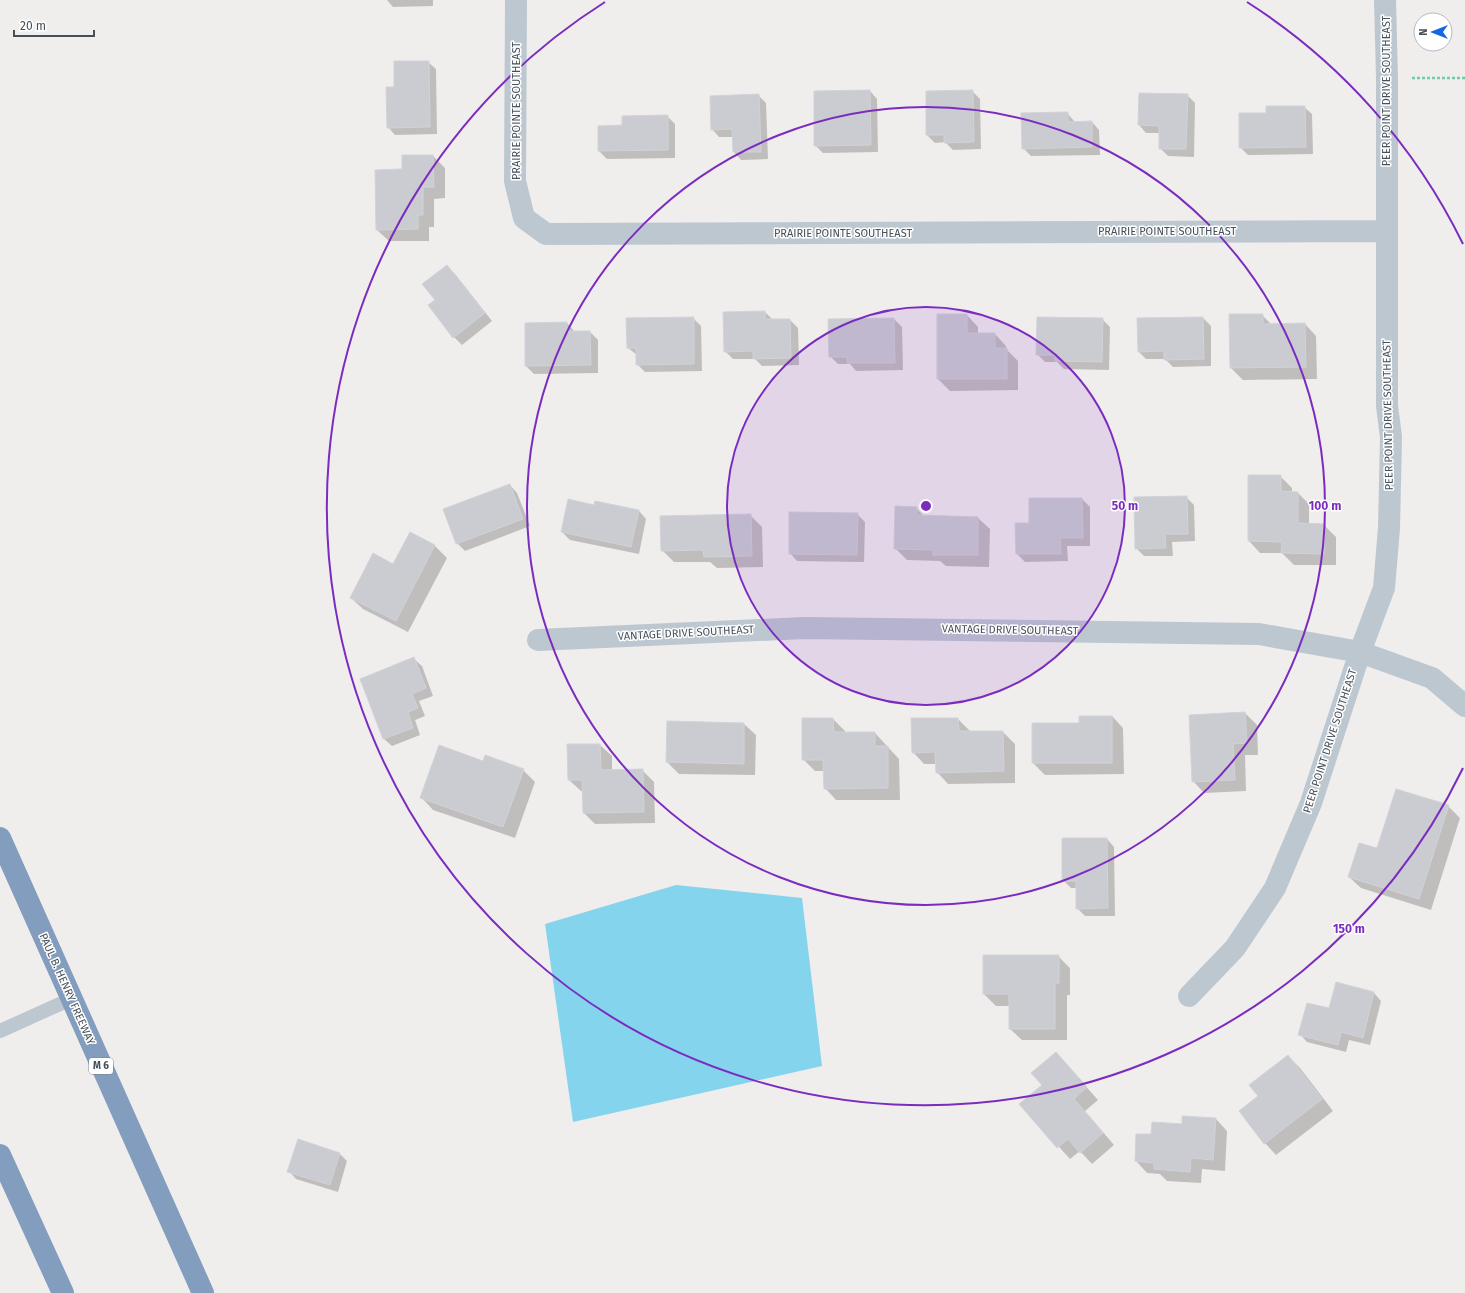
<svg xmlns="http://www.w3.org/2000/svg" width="1465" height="1293" font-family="'Fira Sans',sans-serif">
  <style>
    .water { fill: #85d4ee }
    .shadow { fill: #0003 }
    .building { fill: #caccd2; stroke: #d1d3d9 }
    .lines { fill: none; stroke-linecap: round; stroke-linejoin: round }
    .path { stroke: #70cea4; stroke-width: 2.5; stroke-dasharray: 3 2; stroke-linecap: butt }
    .lane { stroke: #bdc7d0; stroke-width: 14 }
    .street { stroke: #bdc7d0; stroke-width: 22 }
    .highway { stroke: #839dbe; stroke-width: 22 }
    .ring { fill: none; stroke: #7b2cbf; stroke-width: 2 }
    .labels { text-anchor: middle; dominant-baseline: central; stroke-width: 3; stroke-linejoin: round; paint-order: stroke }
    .shield { fill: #fff; stroke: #7d848c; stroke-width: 1 }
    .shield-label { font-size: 10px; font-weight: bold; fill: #45505b }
    .street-label { font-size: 11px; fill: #45505b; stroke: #fff }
    .centre { fill: #7b2cbf; stroke: #fff; stroke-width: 2 }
    .ring-label { font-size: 12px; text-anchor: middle; font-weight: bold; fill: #7b2cbf; stroke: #fff; stroke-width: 3; stroke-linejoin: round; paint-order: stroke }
  </style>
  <rect width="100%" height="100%" fill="#f0eded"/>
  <path class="water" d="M676 885 802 898 822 1066 573 1122 545 924Z"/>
  <path class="shadow" d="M387 0H433V6L393 7Z
    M428 62 436 69 437 134 395 135 388 127Z
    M870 91 877 99 878 152 823 153 815 145Z
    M972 91 980 99 981 149 953 150 945 142 935 143 927 135Z
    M1140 94 1187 95 1195 103 1194 157 1168 156 1160 148V133H1146L1139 125Z
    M758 95 766 103 768 159 741 160 734 152 733 137H719L712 129Z
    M1304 107 1312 114 1313 154 1248 155 1240 147 1267 114Z
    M1067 113 1075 122H1092L1099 130 1100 155 1031 156 1023 148Z
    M667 116 675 124V158L607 159 599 151 623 126Z
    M433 156 445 168V198L434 199V227H429V241H389L377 230 403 170Z
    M447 266 455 274 492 321 462 345 454 337 436 300Z
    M765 312 773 320H790L798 328 799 365 762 366 755 359H733L725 351 724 313Z
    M967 315 978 327V334H995L1006 346V349L1018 361V390L950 391 938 379Z
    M1262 315 1272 325 1305 324 1316 336 1317 379 1243 380 1231 368Z
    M693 318 701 326 702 371 645 372 637 364V355L628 348Z
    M1203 318 1211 326V366L1173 367 1165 359H1146L1139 352Z
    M894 319 902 327 903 370 856 371 850 364H838L830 356Z
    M1102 319 1110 327 1109 370 1064 369 1057 362H1045L1037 354Z
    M567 323 575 332H590L598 340V373L534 374 526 366V324Z
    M1280 476 1292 488V492L1298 493 1309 504V525H1324L1336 537V565H1294L1282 553H1260L1249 541Z
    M510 485 517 493 530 526 465 551 457 543Z
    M1186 497 1194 505 1195 541 1172 542 1173 556H1144L1136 548Z
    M1082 499 1090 507V546H1067L1068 561 1025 562 1017 554 1016 524H1030Z
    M595 506 639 511 646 519 639 554 570 540 562 532Z
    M916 508 925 517 978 518 990 529 989 567 946 566 940 561 907 560 895 548Z
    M857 514 865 522 864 562 797 561 790 553Z
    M750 515 762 527 763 567 717 568 710 562H674L662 550Z
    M410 533 435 546 447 558 408 632 363 609 351 598 393 565Z
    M414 659 422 666 433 696 419 701 425 716 415 720 420 735 392 746 384 739 361 679Z
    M1245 713 1257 725 1258 755H1245L1246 791 1204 793 1193 781Z
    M1112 716 1123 728 1124 774 1045 775 1033 763V724H1080Z
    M833 719 845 731V733H875L899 759 900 800H836L825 788 824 771H815L803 759Z
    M958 719 970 731V732H1003L1015 744V783L948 784 937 772 936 764H924L913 752Z
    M668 722 744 724 756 735 755 775 679 774 667 762Z
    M600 745 612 756V771L642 770 654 782 655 823 595 824 584 813 583 791H581L569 780Z
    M484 762 523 770 535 782 515 838 433 810 422 798Z
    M1448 806 1460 818 1431 910 1361 888 1349 877 1378 849Z
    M1107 839 1114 847 1115 916H1085L1077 908V888H1071L1063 880Z
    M1058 956 1070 968V995H1067V1040H1022L1010 1029V1006H996L984 994Z
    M1336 983 1374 993 1381 1001 1370 1045 1349 1040 1346 1052 1307 1042 1300 1034 1330 1009Z
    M1056 1053 1098 1100 1085 1111 1114 1145 1092 1164 1080 1151 1070 1159 1021 1105 1043 1085Z
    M1288 1056 1300 1068 1333 1111 1276 1155 1265 1143 1259 1096Z
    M1216 1119 1227 1131 1225 1171 1202 1169 1201 1183 1167 1181 1160 1174 1147 1173 1136 1161 1137 1135H1152L1182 1125Z
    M340 1154 347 1161 338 1192 296 1179 289 1171Z"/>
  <path class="building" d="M394 61H429L430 127 387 128 386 87H394Z
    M870 90 871 145 814 146V91Z
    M973 90 974 142 944 143V135H926V91Z
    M1139 93 1188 94 1186 149H1159V126L1138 125Z
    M759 94 761 152H733L732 129 711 130 710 96Z
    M1266 106H1305L1306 147 1239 148V113H1266Z
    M1068 112V122L1092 121V147L1022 149 1021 113Z
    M668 115V150L598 151V126L622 125V116Z
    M402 155H433L434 187H423V215H418V229L376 230 375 170 402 169Z
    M447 265 485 313 453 338 428 305 435 300 422 284Z
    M765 311V319H790L791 358 753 359V351L724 352 723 312Z
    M937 314H967V333H995V348H1007V379H937Z
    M1229 314H1263V324L1305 323 1306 367 1230 368Z
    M694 317V364L636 365V348H627L626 318Z
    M1037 317 1103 318 1102 362 1055 361V355H1036Z
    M1203 317 1204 359 1164 360V351L1138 352 1137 318Z
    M894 318 895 363H847V357H829L828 319Z
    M567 322V331H590L591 365 525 366V323Z
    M1248 475H1281V491L1298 492V523L1325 524 1324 554 1281 553 1282 542 1248 541Z
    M510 484 523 519 456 544 443 509Z
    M1187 496 1188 534H1165L1166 548 1135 549 1134 497Z
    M1029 498H1082L1083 538H1060L1061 554H1016L1015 523H1029Z
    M568 499 594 505 595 501 639 510 631 547 561 532Z
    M895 506 917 507V515L978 517V555H933V550L894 549Z
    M789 512 858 513 857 555 789 554Z
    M751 514 752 556 704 557 703 550 661 551 660 516Z
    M410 532 435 545 396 621 350 598 373 553 393 564Z
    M414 657 426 688 412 694 418 708 408 712 413 728 383 739 360 679Z
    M1245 712 1247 743 1233 744 1235 780 1192 782 1189 715Z
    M1079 716H1112V763H1032V723H1079Z
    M802 718H833L834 732H875V746H888V788L824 789 823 760H802Z
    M911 718H958L959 731H1003L1004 771 936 773 935 752 912 753Z
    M667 721 744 723V764L666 762Z
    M567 744H600L601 770 643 769 644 812 583 813 582 780H568Z
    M439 745 483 761 485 755 524 769 503 827 420 798Z
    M1396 789 1449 805 1419 899 1348 877 1359 843 1377 848Z
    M1062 838H1107L1108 908 1076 909V881H1062Z
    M983 955H1059V983H1055V1029H1009V994H983Z
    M1336 982 1374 992 1363 1038 1341 1032 1338 1045 1298 1035 1307 1003 1329 1008Z
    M1056 1052 1087 1087 1074 1099 1103 1133 1080 1153 1068 1139 1057 1148 1019 1104 1042 1085 1031 1073Z
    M1288 1055 1322 1099 1264 1144 1239 1111 1258 1096 1249 1085Z
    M1182 1116 1216 1118 1213 1160 1191 1158 1190 1172 1154 1169V1163L1135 1161 1136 1134H1151L1152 1122 1182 1124Z
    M298 1139 340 1153 330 1185 287 1172Z"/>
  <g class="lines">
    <path class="path" d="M1412 78H1465"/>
    <path class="lane" d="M0 1031 71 999"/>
    <path class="street" d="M516 0 515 181 524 218 546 234 1386 231
      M538 640 804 628 1259 634 1360 652 1432 678 1465 706
      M1189 996 1235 948 1275 888 1311 803 1360 652 1384 588 1389 528 1391 437 1387 406V78L1385 0"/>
    <path class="highway" d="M0 838 203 1293
      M0 1155 63 1293"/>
  </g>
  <circle cx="926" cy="506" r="199" fill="#7b2cbf" fill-opacity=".12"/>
  <g class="ring">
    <circle cx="926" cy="506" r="199"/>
    <circle cx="926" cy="506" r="399"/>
    <path d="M1463 768A598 598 0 1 1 605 2M1247 2A598 598 0 0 1 1463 244"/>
  </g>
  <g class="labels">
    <rect class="shield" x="89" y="1058" width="24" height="16" rx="3"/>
    <g class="shield-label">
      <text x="101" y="1066">M 6</text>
    </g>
    <g class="street-label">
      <text transform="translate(1386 91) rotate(-90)">PEER POINT DRIVE SOUTHEAST</text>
      <text transform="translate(516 111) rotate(-90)">PRAIRIE POINTE SOUTHEAST</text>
      <text x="1167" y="231">PRAIRIE POINTE SOUTHEAST</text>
      <text x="843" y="233">PRAIRIE POINTE SOUTHEAST</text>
      <text transform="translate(1388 415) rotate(-91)">PEER POINT DRIVE SOUTHEAST</text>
      <text transform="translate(1010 630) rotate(1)">VANTAGE DRIVE SOUTHEAST</text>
      <text transform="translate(686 633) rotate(-3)">VANTAGE DRIVE SOUTHEAST</text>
      <text transform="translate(1330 741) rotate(-72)">PEER POINT DRIVE SOUTHEAST</text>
      <text transform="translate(67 989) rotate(66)">PAUL B. HENRY FREEWAY</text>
    </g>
  </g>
  <circle cx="926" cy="506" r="6" class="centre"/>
  <g class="ring-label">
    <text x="1125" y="510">50 m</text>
    <text x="1325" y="510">100 m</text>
    <text x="1349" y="933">150 m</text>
  </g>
  <g transform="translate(1433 32) rotate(270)"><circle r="19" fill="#ffffff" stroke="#b5b9bd"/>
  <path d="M0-3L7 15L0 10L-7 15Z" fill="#1466e3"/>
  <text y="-6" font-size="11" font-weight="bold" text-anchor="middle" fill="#45505b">N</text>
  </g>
  <path d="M14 30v6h80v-6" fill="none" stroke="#45505b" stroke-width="2"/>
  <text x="20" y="30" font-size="12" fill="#45505b" stroke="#ffffff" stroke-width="3" paint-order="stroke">20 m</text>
</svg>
